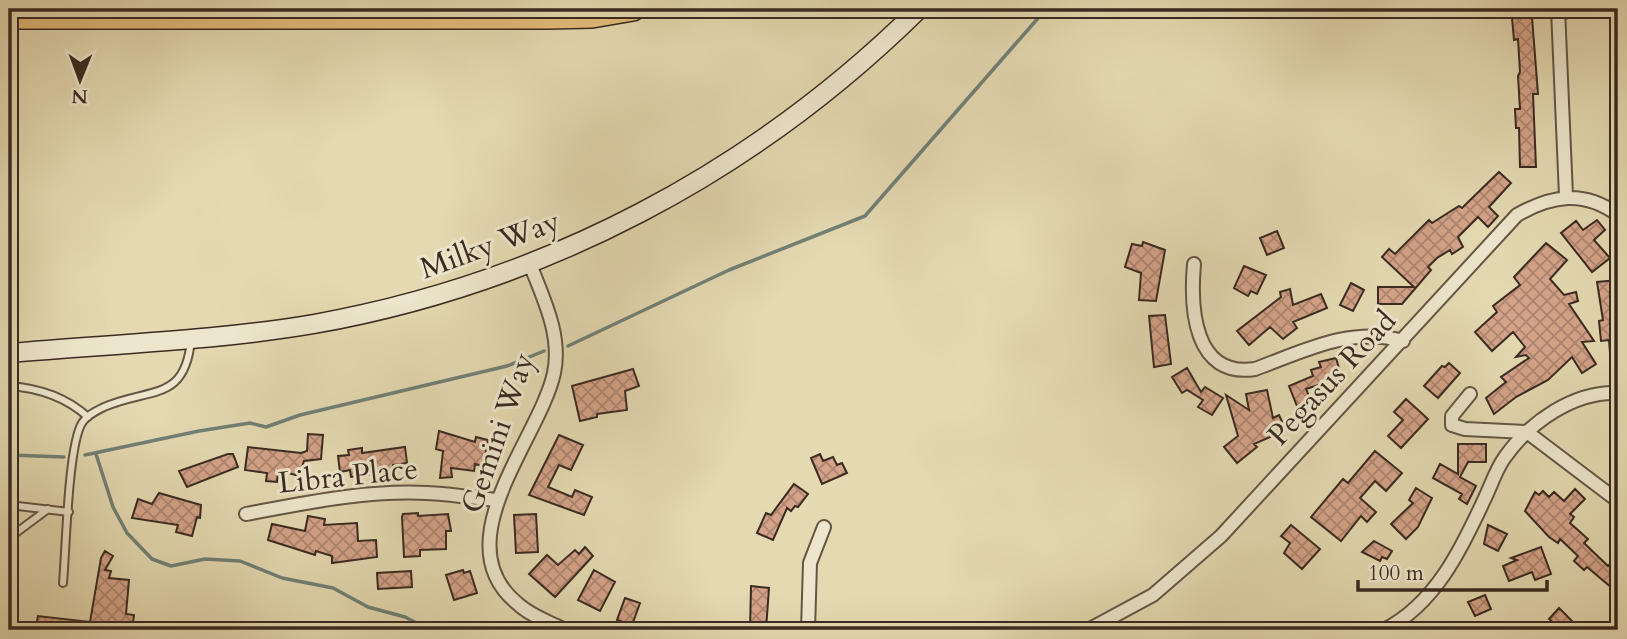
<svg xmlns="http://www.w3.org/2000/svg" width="1627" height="639" font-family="Cardo,serif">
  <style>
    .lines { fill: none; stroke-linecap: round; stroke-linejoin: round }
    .stream { stroke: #718076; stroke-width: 3.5 }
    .building { fill: url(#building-cross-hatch); stroke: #3a2a21; stroke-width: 2 }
    .lane-casing { stroke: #645645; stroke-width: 10 }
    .street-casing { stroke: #645645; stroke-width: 16 }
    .secondary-casing { stroke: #3a2a21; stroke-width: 21 }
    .highway-casing { stroke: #3a2a21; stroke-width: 26 }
    .lane { stroke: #ede6cc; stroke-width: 6 }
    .street { stroke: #ede6cc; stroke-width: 12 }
    .secondary { stroke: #ede6cc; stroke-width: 18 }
    .highway { stroke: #e2bc78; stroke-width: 23 }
    .labels { text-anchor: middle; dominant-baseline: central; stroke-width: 6; stroke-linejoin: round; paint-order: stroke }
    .street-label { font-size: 30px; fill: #3a2a21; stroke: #ede6cc }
  </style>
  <defs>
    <pattern id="building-cross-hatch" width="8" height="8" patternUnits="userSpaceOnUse" patternTransform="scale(1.75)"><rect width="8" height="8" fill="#d4a389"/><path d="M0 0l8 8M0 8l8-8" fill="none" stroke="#ad8570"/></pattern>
  </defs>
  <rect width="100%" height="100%" fill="#e4d9b1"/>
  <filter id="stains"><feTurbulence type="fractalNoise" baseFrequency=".00286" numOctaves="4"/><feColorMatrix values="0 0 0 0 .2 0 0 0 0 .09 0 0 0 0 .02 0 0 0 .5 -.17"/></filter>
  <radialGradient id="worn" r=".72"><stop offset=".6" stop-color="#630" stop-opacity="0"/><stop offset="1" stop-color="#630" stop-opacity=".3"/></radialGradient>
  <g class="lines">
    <path class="stream" d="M568 346 729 270 865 216 1046 9
      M96 454 113 507 127 533 152 559 171 566 205 559 240 561 282 578 333 588 368 607 405 617 430 630
      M9 455 64 457
      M85 455 199 431 250 423 266 427 300 415 507 366 544 351"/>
  </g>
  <path class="building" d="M1532 17 1538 94H1533L1536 167H1520L1519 128H1516L1515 109H1520L1518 76 1520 72 1518 39 1514 40 1512 18Z
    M1499 172 1511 183 1489 207 1498 216 1488 227 1478 217 1458 237 1463 247 1452 254 1450 250 1437 258 1428 267 1431 270 1402 304H1378V287H1414L1382 257 1389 249 1395 254 1429 220 1432 223 1459 206 1462 208Z
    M1597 220 1605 230 1594 240 1610 258 1592 272 1561 233 1576 221 1583 230Z
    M1277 231 1284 248 1267 255 1260 238Z
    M1143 242 1165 250 1156 301 1139 300 1141 273 1125 267 1132 244 1142 246Z
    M1546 243 1567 260 1550 279 1564 295 1576 292 1578 301 1569 304 1594 341 1582 342 1596 364 1582 373 1572 357 1548 380 1516 397 1494 414 1486 398 1506 382 1501 377 1529 358 1526 355 1516 357 1525 347 1513 332 1492 351 1475 332 1497 312 1493 306 1520 285 1514 277Z
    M1244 266 1266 275 1257 294 1251 291 1248 296 1234 288Z
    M1618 280V366H1611L1609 340 1601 341 1599 321 1603 320 1597 282Z
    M1351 283 1364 290 1353 311 1340 305Z
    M1290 289 1293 305 1321 294 1327 308 1293 322 1297 328 1283 339 1270 327 1249 345 1237 331 1281 297 1280 292Z
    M1165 315 1171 364 1154 367 1149 316Z
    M1336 358 1341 375 1338 379 1306 389 1315 411 1301 416 1289 386 1313 376 1311 370 1321 367 1319 362Z
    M1449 363 1460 373 1438 398 1424 386 1442 366 1445 367Z
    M1187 368 1201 392 1205 387 1223 398 1212 415 1198 407 1203 400 1187 390 1182 393 1172 377Z
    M633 369 639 386 625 391 627 410 597 414V417L580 421 572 386Z
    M1267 390 1273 418 1279 415 1286 430 1254 444 1257 447 1237 463 1224 447 1238 436 1226 395 1249 410 1246 394Z
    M1406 399 1428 419 1401 448 1388 436 1403 420 1394 412Z
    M439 431 475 442 476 437 488 440 483 466 475 464 474 471 451 468 452 477 440 478 443 451 436 449Z
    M308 434 323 435 321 459 304 461 299 476 278 470 277 482 266 481 267 473 245 470 248 447 301 453 307 451Z
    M559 435 583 445 571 470 559 465 548 487 572 497 575 490 592 497 584 515 529 495Z
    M1458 444H1486V462H1468L1460 477 1476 486 1467 504 1459 499 1462 494 1433 478 1440 464 1458 474Z
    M405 447 407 463 393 465 395 477 384 479 383 473 351 477 350 470 340 472 338 456 349 455 348 450 362 448V453Z
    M1375 451 1402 473 1386 491 1375 481 1360 498 1376 512 1367 522 1361 516 1341 541 1311 517 1343 479 1348 483Z
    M228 454H233L238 467 187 487 179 471Z
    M820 454 823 461 833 457 837 465 842 463 847 473 822 484 811 458Z
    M794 484 808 494 798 507 795 506 791 511 787 508 773 540 757 533 766 513 771 515Z
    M1416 488 1432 498 1418 527 1406 539 1391 524 1413 503 1409 500Z
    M1575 489 1585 499 1570 514 1574 517 1570 523 1588 539 1584 543 1608 566 1611 563 1618 569V593L1587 567 1584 570 1574 561 1578 556 1560 539 1558 543 1549 537 1525 511 1535 492 1539 495 1543 491 1549 497 1554 492 1564 501Z
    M159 493 201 505 200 518 197 517 192 536 176 532 178 525 132 518 138 499 152 504Z
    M418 513V516L448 514 451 531H446V549L420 550V556L404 557 402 517 403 514Z
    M536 514 538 552 516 553 514 515Z
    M308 516 325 519 324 525 357 523 358 541 376 540 377 557 332 563V556L316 551 315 555 268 540 272 524 305 531Z
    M1291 525 1320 549 1302 569 1284 553 1290 543 1281 536Z
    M1488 525 1507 534 1498 551 1484 544Z
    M1374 541 1392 551 1387 559 1382 557 1380 561 1362 552Z
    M585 547 593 556 555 597 529 574 547 555 558 565 575 550 579 554Z
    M1541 547 1551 574 1535 580 1532 572 1509 581 1503 566 1517 560 1511 558Z
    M105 551 113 556 105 570 111 571 109 578 129 580 126 614 134 615 132 630H35L38 616 90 622 101 558Z
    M463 570 464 573 470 571 477 593 454 600 446 575Z
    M594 570 615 582 600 611 578 600Z
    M411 571 412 587 378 589 377 573Z
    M751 586 769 588 766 630H750Z
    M1485 595 1491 609 1475 616 1468 602Z
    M625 598 640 603 632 625 617 620Z
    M1559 608 1575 624 1570 630H1551L1556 625 1549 619Z"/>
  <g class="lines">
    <defs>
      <path id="lane" d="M9 386C38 388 66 397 88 417
        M9 505 69 512
        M9 538 48 509
        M63 583C66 550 68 446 82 423 87 415 96 411 104 407 151 387 185 402 191 340"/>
      <path id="street" d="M1558 9 1566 196
        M1559 14 1572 9
        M530 264C543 298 562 335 554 373 540 438 442 543 518 604 531 616 549 622 565 630
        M1194 264C1190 309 1194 378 1255 369 1304 351 1351 326 1403 341
        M1470 394 1452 416V425L1465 429 1527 432 1618 501
        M246 514C305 503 366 490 427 493 450 494 474 498 497 500
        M808 630 810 563 824 527
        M1088 630 1153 595 1221 536 1517 215C1552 195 1584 190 1618 215
        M1384 630C1435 604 1461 550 1484 500 1491 486 1496 469 1505 457 1530 422 1574 391 1618 393"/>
      <path id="secondary" d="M9 353C110 344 214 341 314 324 544 283 753 173 919 9"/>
      <path id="highway" d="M9 17H548L592 16 633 9"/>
    </defs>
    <use href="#lane" class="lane-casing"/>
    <use href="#street" class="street-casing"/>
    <use href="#secondary" class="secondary-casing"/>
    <use href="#highway" class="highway-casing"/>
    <use href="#lane" class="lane"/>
    <use href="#street" class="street"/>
    <use href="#secondary" class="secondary"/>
    <use href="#highway" class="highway"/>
  </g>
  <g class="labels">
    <g class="street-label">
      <text transform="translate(490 245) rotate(-20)">Milky Way</text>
      <text transform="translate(1332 378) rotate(-47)">Pegasus Road</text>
      <text transform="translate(498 433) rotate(-71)">Gemini Way</text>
      <text transform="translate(348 476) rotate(-6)">Libra Place</text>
    </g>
  </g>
  <rect width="1627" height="639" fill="none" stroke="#e4d9b1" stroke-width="35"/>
  <rect x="10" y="10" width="1606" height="618" fill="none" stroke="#3a2a21" stroke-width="3.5"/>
  <rect x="18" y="18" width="1592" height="604" fill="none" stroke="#3a2a21" stroke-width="2"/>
  <g transform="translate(80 80) rotate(181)" stroke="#ede6cc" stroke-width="5" paint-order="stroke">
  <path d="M0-5L12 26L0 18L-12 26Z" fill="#3a2a21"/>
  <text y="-10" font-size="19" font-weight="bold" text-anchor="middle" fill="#3a2a21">N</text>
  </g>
  <path d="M1358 580v10h189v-10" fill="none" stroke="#3a2a21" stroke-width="3.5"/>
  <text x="1368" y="580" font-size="21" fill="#3a2a21" stroke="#ede6cc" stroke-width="5" paint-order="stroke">100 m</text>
  <rect width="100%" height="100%" filter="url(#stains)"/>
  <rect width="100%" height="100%" fill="url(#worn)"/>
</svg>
